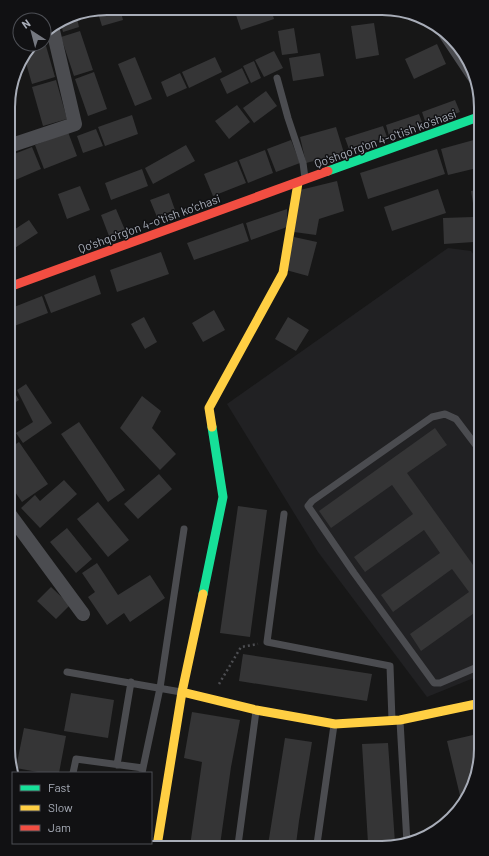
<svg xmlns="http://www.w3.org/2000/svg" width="489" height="856" font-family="Barlow,sans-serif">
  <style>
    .built { fill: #212123 }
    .building { fill: #353536 }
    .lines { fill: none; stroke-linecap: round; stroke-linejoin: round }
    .path { stroke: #4d4e52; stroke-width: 2.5; stroke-dasharray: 2 3; stroke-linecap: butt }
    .lane { stroke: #4b4c50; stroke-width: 7 }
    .street { stroke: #4b4c50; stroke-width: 14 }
    .fast { stroke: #16e098; stroke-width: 9 }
    .slow { stroke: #ffcf43; stroke-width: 9 }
    .jam { stroke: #f24e42; stroke-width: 9 }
    .labels { text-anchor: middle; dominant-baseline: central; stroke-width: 3; stroke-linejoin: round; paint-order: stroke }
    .street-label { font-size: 12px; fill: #a8adb8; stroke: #111113 }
    .rim { fill: none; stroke: #a8adb8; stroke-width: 2 }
  </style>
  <rect width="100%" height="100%" fill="#171717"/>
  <path class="built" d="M448 248 471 251 481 264V675L427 697 318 552 227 404Z"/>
  <path class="building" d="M107 8H120L123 20 102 26 97 10Z
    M234 9H271L274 19 241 30Z
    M76 14 79 27 63 32 60 21 69 15Z
    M374 23 379 55 356 59 351 26Z
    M294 28 298 53 282 55 278 31Z
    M80 31 93 70 74 76 61 37Z
    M44 39 55 77 32 84 24 56 32 45 44 44Z
    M437 44 446 64 414 79 405 59Z
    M274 51 283 68 264 77 255 60Z
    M320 53 324 76 293 81 289 58Z
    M135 57 152 99 135 106 118 64Z
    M215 57 222 72 189 88 182 72Z
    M254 61 261 78 251 83 243 66Z
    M242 68 249 83 227 94 220 79Z
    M94 72 107 109 88 116 75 79Z
    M180 73 187 88 167 97 161 82Z
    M56 80 67 119 43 126 32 87Z
    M266 91 277 106 254 123 243 108Z
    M455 100 460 112 426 124 422 112Z
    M237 105 250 122 229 139 215 121Z
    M419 114 423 125 389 136 386 125Z
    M132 115 138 134 105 146 98 127Z
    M383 126 387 137 349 149 345 138Z
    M336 127 344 153 306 163 300 137Z
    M96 129 103 146 83 153 77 136Z
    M68 132 77 156 44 169 35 145Z
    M481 138V167L448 175 441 149Z
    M291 140 300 163 276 172 267 149Z
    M186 145 195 161 153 184 145 168Z
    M32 147 41 169 13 181 9 169V156Z
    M437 149 445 174 368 199 360 173Z
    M265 150 273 173 248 183 239 160Z
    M237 161 246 183 213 196 204 174Z
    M142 169 148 186 111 200 105 183Z
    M337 181 344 211 319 219 316 235 294 232 300 190Z
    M80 186 90 210 67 219 58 194Z
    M438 189 446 213 392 231 384 207Z
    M481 189V246H480L471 191Z
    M169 193 175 210 157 217 150 200Z
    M116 209 125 230 109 236 101 215Z
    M287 209V227L251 240 246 223Z
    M473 217 474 242 444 244 443 218Z
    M29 220 38 233 10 251 9 248V233Z
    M243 223 249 241 194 260 187 243Z
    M294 237 317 242 308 276 286 270Z
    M161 252 169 274 117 292 110 270Z
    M95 275 101 294 51 313 44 295Z
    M42 296 48 313 9 328V309Z
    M214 310 225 330 203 342 192 323Z
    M144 317 157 342 145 349 131 324Z
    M288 317 309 330 296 351 275 339Z
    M8 382 19 400 8 407Z
    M26 384 52 423 23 443 16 433 33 422 17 390Z
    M142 396 161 411 152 428 176 454 160 470 120 428Z
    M79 422 125 490 108 502 61 434Z
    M435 428 447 445 407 473 481 576V617L477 611 421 651 410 634 469 592 452 569 393 612 381 595 440 553 424 530 365 572 354 557 413 514 392 485 331 528 319 511Z
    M19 442 48 484 22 502 8 482V449Z
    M159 474 172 489 138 519 124 504Z
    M64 480 77 494 40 528 21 508 35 495 40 501Z
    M98 502 129 540 108 557 77 519Z
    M238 506 267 510 250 637 220 633Z
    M67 528 92 559 76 573 50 542Z
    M8 529 16 541 8 546Z
    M97 563 118 595 150 575 165 598 130 622 124 613 107 625 88 597 95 592 82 573Z
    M51 587 70 605 56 619 37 601Z
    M243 654 372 674 367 701 239 681Z
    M71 693 114 700 108 738 64 731Z
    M192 712 240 720 231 767 220 845 190 846 202 762 184 758Z
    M24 728 66 736 59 773H43L16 768Z
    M473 735 479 761 462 804 447 741Z
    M285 738 312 742 299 821 296 844 268 845Z
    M388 743 395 843H368L362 744Z"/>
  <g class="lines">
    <path class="path" d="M219 684 241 647 258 644"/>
    <path class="lane" d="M277 78 288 118 303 163 305 178
      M284 514 267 642 390 666 392 720
      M67 672 181 692
      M481 672 475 668 440 683H434L354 573 308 506 312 501 432 417 445 414 456 419 481 452
      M477 705 481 720
      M400 721 407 843
      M117 765 131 682
      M143 768 160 688 184 529
      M73 773 76 759 143 768 142 773
      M317 844 334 725
      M238 845 256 711"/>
    <path class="street" d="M443 30 477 81
      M9 146 75 124 52 26
      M8 512 83 614"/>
    <path class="fast" d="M328 171 481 116
      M203 594 223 497 212 427"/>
    <path class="slow" d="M212 427 209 408 283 273 298 183
      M182 692 256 710 335 724 400 720 481 703
      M157 846 182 692 203 594"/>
    <path class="jam" d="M9 287 328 171"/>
  </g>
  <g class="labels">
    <g class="street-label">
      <text transform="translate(385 138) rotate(-20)">Qo'shqo'rg'on 4-o'tish ko'shasi</text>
      <text transform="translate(149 223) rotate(-20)">Qo'shqo'rg'on 4-o'tish ko'chasi</text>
    </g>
  </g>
  <path d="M0 0H489V856H0ZM107 15H382A92 92 0 0 1 474 107V749A92 92 0 0 1 382 841H107A92 92 0 0 1 15 749V107A92 92 0 0 1 107 15Z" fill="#111113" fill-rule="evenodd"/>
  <path class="rim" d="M107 15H382A92 92 0 0 1 474 107V749A92 92 0 0 1 382 841H107A92 92 0 0 1 15 749V107A92 92 0 0 1 107 15Z"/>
  <rect x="12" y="772" width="140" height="72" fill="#111113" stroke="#4d4f55"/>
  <rect x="20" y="785" width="20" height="6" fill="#16e098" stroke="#4d4f55"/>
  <text x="48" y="792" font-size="12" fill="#a8adb8">Fast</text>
  <rect x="20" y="805" width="20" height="6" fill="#ffcf43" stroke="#4d4f55"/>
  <text x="48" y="812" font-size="12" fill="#a8adb8">Slow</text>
  <rect x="20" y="825" width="20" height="6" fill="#f24e42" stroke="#4d4f55"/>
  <text x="48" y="832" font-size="12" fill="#a8adb8">Jam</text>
  <g transform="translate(32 32) rotate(324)"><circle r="19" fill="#111113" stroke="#4d4f55"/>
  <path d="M0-3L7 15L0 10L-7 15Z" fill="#757880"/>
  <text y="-6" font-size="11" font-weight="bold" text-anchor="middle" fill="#a8adb8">N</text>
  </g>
</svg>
